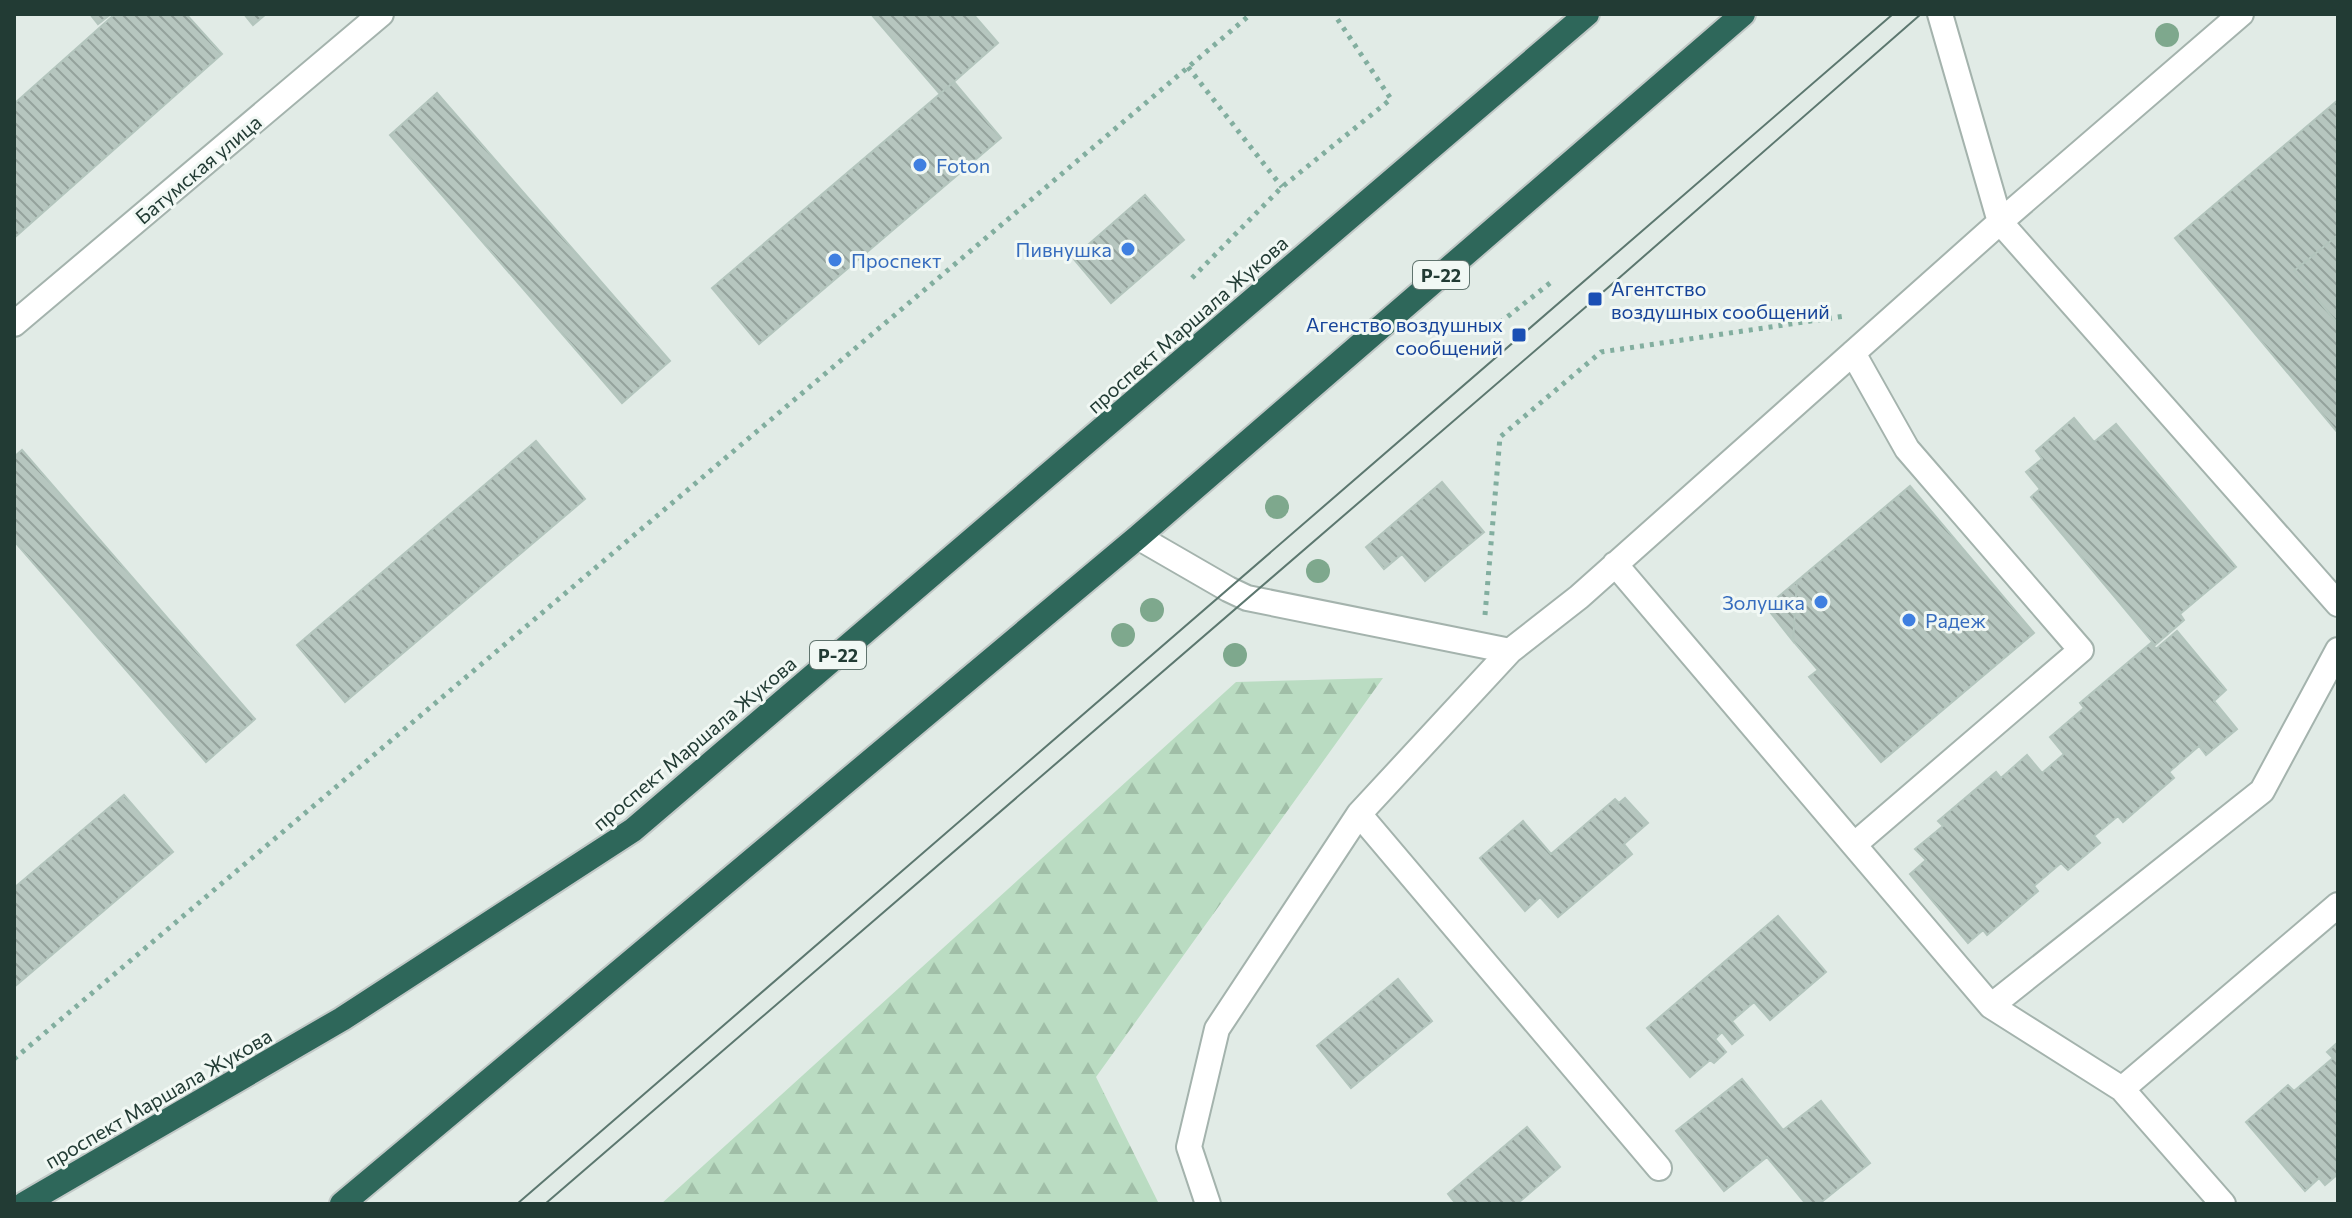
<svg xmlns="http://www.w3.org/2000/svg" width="2352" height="1218" font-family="Commissioner,sans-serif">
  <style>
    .forest { fill: url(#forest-firs) }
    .building { fill: url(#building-back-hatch); stroke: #b3c5bd; stroke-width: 2 }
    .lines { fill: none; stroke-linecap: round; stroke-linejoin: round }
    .minor-casing { stroke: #a4b3ad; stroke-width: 28 }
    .highway-casing { stroke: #c1c8c6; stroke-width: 28 }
    .path { stroke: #82ae9f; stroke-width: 5; stroke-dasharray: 4 6; stroke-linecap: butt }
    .minor { stroke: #fff; stroke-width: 24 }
    .highway { stroke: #2e675a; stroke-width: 24 }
    .tram { stroke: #5c776f; stroke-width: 2 }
    .tree { fill: #7ea88d }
    .shop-dot { fill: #3f7fe0; stroke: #f1f8f4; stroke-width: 3 }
    .transit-dot { fill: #1a4fb4; stroke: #f1f8f4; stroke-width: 3 }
    .labels { text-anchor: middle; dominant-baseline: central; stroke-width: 6; stroke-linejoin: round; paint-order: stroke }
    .shield { fill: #f1f8f4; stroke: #60746e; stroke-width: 2 }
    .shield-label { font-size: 18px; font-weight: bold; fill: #223b34 }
    .shop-label { font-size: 20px; fill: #366cbe; stroke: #f1f8f4; text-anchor: start }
    .street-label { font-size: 20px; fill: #223b34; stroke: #f1f8f4 }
    .transit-label { font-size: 20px; fill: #164399; stroke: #f1f8f4; text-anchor: start }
  </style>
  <defs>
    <pattern id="forest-firs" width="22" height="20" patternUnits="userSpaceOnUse" patternTransform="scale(2)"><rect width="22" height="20" fill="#badcc2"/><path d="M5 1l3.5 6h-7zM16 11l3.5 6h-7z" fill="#a0bea7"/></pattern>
    <pattern id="building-back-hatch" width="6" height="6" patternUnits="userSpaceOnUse" patternTransform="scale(2)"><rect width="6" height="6" fill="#b6c6bf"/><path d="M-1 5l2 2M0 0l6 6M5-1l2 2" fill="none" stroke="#94a29c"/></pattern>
  </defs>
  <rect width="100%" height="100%" fill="#e1ebe6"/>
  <path class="forest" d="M1383 678 1096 1077 1159 1204H661L1236 682Z"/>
  <path class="building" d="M90 14H111L98 24Z
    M115 14H186L222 54 14 238V104Z
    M244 14H266L253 25Z
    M871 14H973L998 43 940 94Z
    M954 82 1001 138 759 344 712 288Z
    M437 93 670 361 622 403 390 135Z
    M2338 100V235L2294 271 2338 324V433L2175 238Z
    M1145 195 1184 240 1111 303 1073 258Z
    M2338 235V324L2294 271Z
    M2074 418 2094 442 2116 424 2236 567 2180 614 2184 620 2155 645 2031 497 2040 489 2026 472 2042 459 2036 451Z
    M536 441 585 499 345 702 297 645Z
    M22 450 255 719 206 762 14 541V457Z
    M1442 482 1484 532 1425 581 1402 554 1384 569 1366 547Z
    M1910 486 2034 633 1881 762 1809 677 1818 670 1793 641 1797 581Z
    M1797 581 1793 641 1766 607Z
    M2177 631 2226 690 2214 701 2237 729 2206 755 2199 746 2169 772 2174 778 2123 822 2118 816 2094 836 2100 843 2068 870 2061 863 2034 886 2038 891 1987 935 1983 930 1968 943 1910 874 1926 860 1915 849 1943 826 1938 821 1996 772 2001 778 2027 755 2042 773 2064 754 2050 737 2084 708 2080 703 2151 643 2156 649Z
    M124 795 173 852 14 987V888Z
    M1625 798 1648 823 1624 844 1632 854 1558 917 1540 897 1525 911 1480 858 1523 821 1551 854 1615 799 1619 803Z
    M1778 916 1826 972 1770 1020 1754 1002 1732 1021 1743 1035 1732 1044 1722 1032 1715 1039 1726 1052 1714 1063 1710 1060 1690 1077 1647 1028Z
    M1398 979 1432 1021 1351 1088 1317 1046Z
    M2338 1042V1174L2325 1185 2319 1178 2305 1191 2246 1122 2288 1085 2294 1091 2333 1058 2327 1052Z
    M1742 1079 1783 1130 1821 1101 1870 1163 1819 1204H1806L1767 1157 1724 1191 1676 1131Z
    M1527 1127 1560 1167 1517 1204H1456L1448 1194Z"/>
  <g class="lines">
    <defs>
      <path id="minor" d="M1940 14 2000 222 2338 604
        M14 324 381 14
        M1853 353 1907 449 2081 650 1855 844
        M1138 537 1228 589 1247 598 1510 651 1579 597 2000 222 2241 14
        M1615 564 1991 1006 2122 1089 2223 1204
        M1510 651 1359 814 1659 1168
        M1991 1006 2262 791 2338 650
        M2122 1089 2338 905
        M1208 1204 1189 1147 1217 1029 1359 814"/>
      <path id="highway" d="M24 1204 342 1019 633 830 1587 14
        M342 1204 1138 537 1743 14"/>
    </defs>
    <use href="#minor" class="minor-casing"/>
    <use href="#highway" class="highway-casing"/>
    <path class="path" d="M1188 67 1282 187
      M1192 278 1282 187 1391 99 1334 14
      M1492 329 1550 283
      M1485 615 1500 437 1601 352 1845 316
      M14 1059 1251 14"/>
    <use href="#minor" class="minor"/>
    <use href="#highway" class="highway"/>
    <path class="tram" d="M517 1204 1893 14
      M545 1204 1595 299 1921 14"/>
  </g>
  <g class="tree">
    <circle cx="2167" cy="35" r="12"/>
    <circle cx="1277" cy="507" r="12"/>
    <circle cx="1318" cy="571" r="12"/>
    <circle cx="1152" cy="610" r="12"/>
    <circle cx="1123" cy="635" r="12"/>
    <circle cx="1235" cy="655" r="12"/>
  </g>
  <g class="shop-dot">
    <circle cx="920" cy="165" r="8"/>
    <circle cx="1128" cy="249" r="8"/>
    <circle cx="835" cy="260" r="8"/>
    <circle cx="1821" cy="602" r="8"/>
    <circle cx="1909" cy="620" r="8"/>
  </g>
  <g class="transit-dot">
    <rect x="1587" y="291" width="16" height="16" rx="4"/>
    <rect x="1511" y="327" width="16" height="16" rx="4"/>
  </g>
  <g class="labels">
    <g class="shield">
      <rect x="1413" y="261" width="56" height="28" rx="6"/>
      <rect x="810" y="641" width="56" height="28" rx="6"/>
    </g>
    <g class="shield-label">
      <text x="1441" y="275">Р-22</text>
      <text x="838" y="655">Р-22</text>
    </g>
    <g class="shop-label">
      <text x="936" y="165">Foton</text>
      <text x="1112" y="249" text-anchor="end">Пивнушка</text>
      <text x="851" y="260">Проспект</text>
      <text x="1805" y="602" text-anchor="end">Золушка</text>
      <text x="1925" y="620">Радеж</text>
    </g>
    <g class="street-label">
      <text transform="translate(198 169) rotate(-40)">Батумская улица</text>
      <text transform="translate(1187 324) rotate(-41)">проспект Маршала Жукова</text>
      <text transform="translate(694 743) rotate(-40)">проспект Маршала Жукова</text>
      <text transform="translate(158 1098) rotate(-30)">проспект Маршала Жукова</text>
    </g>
    <g class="transit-label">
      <text x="1611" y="288">Агентство<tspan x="1611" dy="23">воздушных сообщений</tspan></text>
      <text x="1503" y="324" text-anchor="end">Агенство воздушных<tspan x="1503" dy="23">сообщений</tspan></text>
    </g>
  </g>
  <rect width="2352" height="1218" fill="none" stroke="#223b34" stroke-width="32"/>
</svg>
